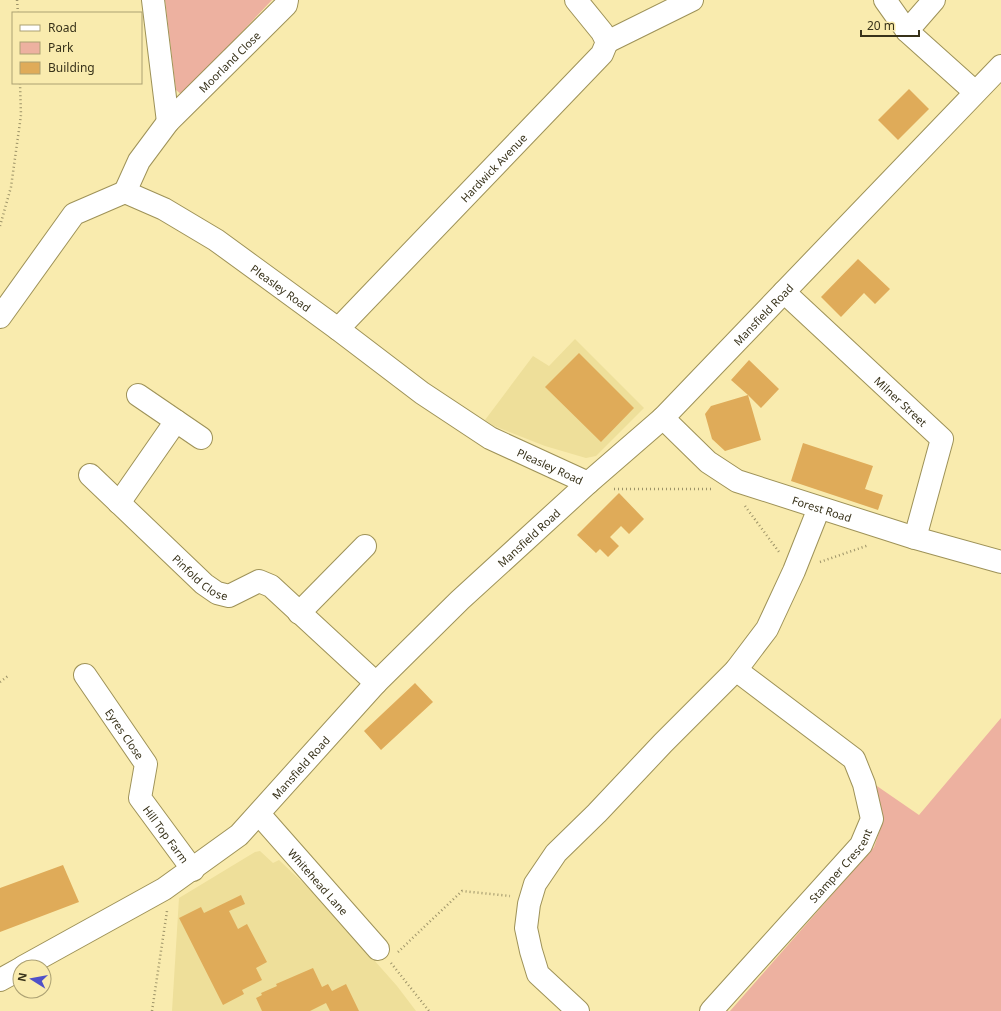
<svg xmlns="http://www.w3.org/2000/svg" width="1001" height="1011" font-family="'Noto Sans',sans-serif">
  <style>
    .built { fill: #eedf9a }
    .green { fill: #edb1a0 }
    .building { fill: #dfab59 }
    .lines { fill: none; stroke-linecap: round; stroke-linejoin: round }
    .minor-casing { stroke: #9e9258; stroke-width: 24 }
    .major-casing { stroke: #9e9258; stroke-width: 24 }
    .path { stroke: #9d9368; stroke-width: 2.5; stroke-dasharray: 1 3; stroke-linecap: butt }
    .minor { stroke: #fff; stroke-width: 22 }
    .major { stroke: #fff; stroke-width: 22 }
    .labels { text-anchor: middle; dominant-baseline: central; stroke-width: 3; stroke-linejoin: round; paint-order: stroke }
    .street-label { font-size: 11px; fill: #38321a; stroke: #f9ebae }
  </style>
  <rect width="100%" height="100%" fill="#f9ebae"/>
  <path class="built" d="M575 339 644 408 596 456 586 458 545 446 494 426 485 420 533 356 549 366Z
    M260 851 273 863 279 860 320 899 397 986 416 1011H172L179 898 255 852Z"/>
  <path class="green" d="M165 0H272L182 95 176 90Z
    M1001 718V1011H730L874 847 881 827 874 784 919 815Z"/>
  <path class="building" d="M909 89 929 109 898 140 878 120Z
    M858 259 890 289 875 304 864 293 841 317 821 297Z
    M579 353 634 408 601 442 545 387Z
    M749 360 779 389 761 408 748 395 761 440 725 451 712 439 705 414 711 406 748 395 731 380Z
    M803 443 873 466 865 489 883 495 878 510 791 481Z
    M619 493 644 519 629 534 621 526 610 537 619 546 608 557 600 549 596 553 577 535Z
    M415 683 433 702 381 750 364 731Z
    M63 865 79 902 0 932V888Z
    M241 895 245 904 229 911 238 929 247 924 267 962 256 968 262 980 242 990 244 994 223 1005 179 918 201 907 204 913Z
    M313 968 322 987 328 984 332 991 346 984 359 1011H330L326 1003 310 1011H262L256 998 262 995 261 993 277 986 276 984Z"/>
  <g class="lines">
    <defs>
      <g id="minor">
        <path id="s1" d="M153 0 168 122 286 5 287 0"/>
        <path d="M885 0 907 31 975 92"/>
        <path d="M907 31 934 0"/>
        <path d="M607 42 692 0"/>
        <path d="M125 192 139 161 168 122"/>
        <path id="s2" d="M784 292 942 439 915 538"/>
        <path id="s3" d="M0 317 74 214 125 192 164 209 216 240 338 329 422 393 490 438 588 483"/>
        <path id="s4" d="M338 329 602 54 607 42 602 32 576 0"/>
        <path d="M138 395 201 438"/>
        <path id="s5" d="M663 418 708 462 737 481 915 538 1001 562"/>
        <path id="s6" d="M90 475 204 584 217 593 229 596 259 581 271 586 376 683"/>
        <path d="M119 503 176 421"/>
        <path d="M299 613 365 546"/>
        <path id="s7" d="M85 675 146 764 140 798 193 870"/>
        <path id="s8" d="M259 814 378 949"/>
        <path d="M578 1011 538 974 531 951 526 928 529 904 535 884 556 853 597 813 663 743 736 670 767 629 794 571 819 508"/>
        <path id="s9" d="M711 1011 861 845 872 819 864 784 854 759 736 670"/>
      </g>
      <g id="major">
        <path id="s10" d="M23 967 164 889 239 835 376 683 460 600 588 483 663 418 1001 66"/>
        <path d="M0 980 20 969"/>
      </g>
    </defs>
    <use href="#minor" class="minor-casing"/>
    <use href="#major" class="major-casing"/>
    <path class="path" d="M17 0 18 13
      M0 226 11 187 21 115 20 83
      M614 489H711
      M745 506 779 552
      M820 562 869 545
      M0 682 8 676
      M398 952 462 891 510 896
      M391 963 429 1011
      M152 1011 167 911"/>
    <use href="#minor" class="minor"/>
    <use href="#major" class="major"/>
  </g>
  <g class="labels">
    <g class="street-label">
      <text stroke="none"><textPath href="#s1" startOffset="209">Moorland Close</textPath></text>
      <text stroke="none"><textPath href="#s4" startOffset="224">Hardwick Avenue</textPath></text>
      <text stroke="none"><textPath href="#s3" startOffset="366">Pleasley Road</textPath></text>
      <text stroke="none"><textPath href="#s10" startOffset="993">Mansfield Road</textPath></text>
      <text stroke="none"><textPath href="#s2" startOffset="160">Milner Street</textPath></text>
      <text stroke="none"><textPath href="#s3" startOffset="690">Pleasley Road</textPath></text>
      <text stroke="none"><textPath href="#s5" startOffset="187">Forest Road</textPath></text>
      <text stroke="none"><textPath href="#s10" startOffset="669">Mansfield Road</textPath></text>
      <text stroke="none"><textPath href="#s6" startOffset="151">Pinfold Close</textPath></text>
      <text stroke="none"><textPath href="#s7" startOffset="71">Eyres Close</textPath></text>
      <text stroke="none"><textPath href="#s10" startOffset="345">Mansfield Road</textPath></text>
      <text stroke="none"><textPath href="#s7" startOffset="187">Hill Top Farm</textPath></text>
      <text stroke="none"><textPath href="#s9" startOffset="195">Stamper Crescent</textPath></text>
      <text stroke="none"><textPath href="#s8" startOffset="90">Whitehead Lane</textPath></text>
    </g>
  </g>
  <rect x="12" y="12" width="130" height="72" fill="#f9ebae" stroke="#aca173"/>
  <rect x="20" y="25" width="20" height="6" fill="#ffffff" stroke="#aca173"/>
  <text x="48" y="32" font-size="12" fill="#38321a">Road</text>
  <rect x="20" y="42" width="20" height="12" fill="#edb1a0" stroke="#aca173"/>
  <text x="48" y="52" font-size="12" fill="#38321a">Park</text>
  <rect x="20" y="62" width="20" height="12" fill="#dfab59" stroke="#aca173"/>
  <text x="48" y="72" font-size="12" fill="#38321a">Building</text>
  <g transform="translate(32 979) rotate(281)"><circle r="19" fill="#f9ebae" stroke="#aca173"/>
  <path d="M0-3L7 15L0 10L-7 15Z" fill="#5051c8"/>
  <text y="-6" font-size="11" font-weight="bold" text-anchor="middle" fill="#38321a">N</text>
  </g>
  <path d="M861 30v6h58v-6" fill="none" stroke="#38321a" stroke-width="2"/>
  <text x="867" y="30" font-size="12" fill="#38321a" stroke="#f9ebae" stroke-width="3" paint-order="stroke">20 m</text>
</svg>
